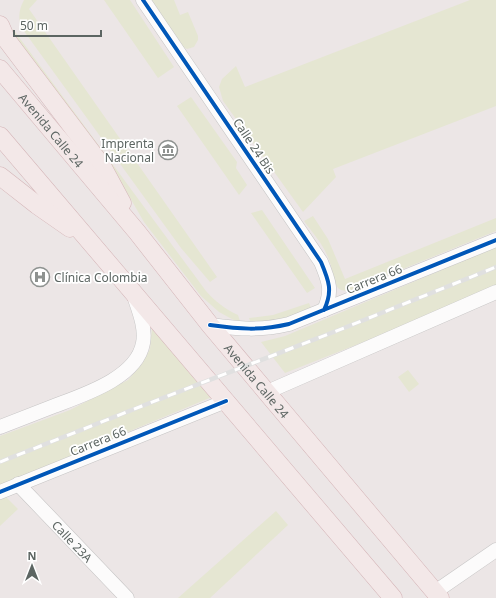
<svg xmlns="http://www.w3.org/2000/svg" width="496" height="598" font-family="'Noto Sans',sans-serif">
  <style>
    .green { fill: #e5e6d2 }
    .lines { fill: none; stroke-linecap: round; stroke-linejoin: round }
    .minor-casing { stroke: #c6c5c5; stroke-width: 15 }
    .major-casing { stroke: #d4b4b7; stroke-width: 19 }
    .minor { stroke: #fcfbfb; stroke-width: 14 }
    .major { stroke: #f3e8e8; stroke-width: 18 }
    .rail-casing { stroke: #e0e0e0; stroke-width: 4.5 }
    .rail { stroke: #fff; stroke-width: 3; stroke-dasharray: 9; stroke-linecap: butt }
    .cycleway-casing { stroke: #fff; stroke-width: 6 }
    .cycleway { stroke: #0057b8; stroke-width: 4 }
    .labels { text-anchor: middle; dominant-baseline: central; stroke-width: 3.5; stroke-linejoin: round; paint-order: stroke }
    .street-label { font-size: 12px; fill: #5c6562; stroke: #fff }
    .poi-label { font-size: 12px; fill: #5c6562; stroke: #fff; text-anchor: end }
  </style>
  <rect width="100%" height="100%" fill="#ece6e6"/>
  <path class="green" d="M24 0H37L29 9 217 277 210 282 181 248 21 27C18 17 19 9 24 0Z
    M104 0H130L174 67 158 78Z
    M151 0H174L180 15 188 12 198 36V40L194 47 187 49 181 46Z
    M470 0H496V106L333 169 336 177 303 212 223 101 219 87 222 79 236 66 245 87Z
    M13 29 206 291C215 301 225 309 238 315L241 324 219 312 201 296 144 222 111 165 12 38Z
    M191 97 237 162 236 168 247 185 239 195 177 106Z
    M262 210 315 288 307 293 251 213Z
    M313 216 328 239 345 279 496 218V231L349 291C345 291 341 291 338 288 335 284 331 262 327 255 322 243 312 232 304 221Z
    M496 247V285L366 341 285 373 261 342 285 336Z
    M309 303 312 310 283 321 252 326 249 318 273 315Z
    M152 328 212 397 0 485V436L70 410 128 380 142 364 150 349Z
    M408 370 419 384 409 392 398 377Z
    M6 497 18 509 0 526V500Z
    M276 511 288 525 210 598H178Z"/>
  <g class="lines">
    <defs>
      <g id="minor">
        <path d="M143 0 321 262C329 281 333 291 324 310"/>
        <path d="M210 325C240 329 259 331 289 324L496 240"/>
        <path d="M267 392 496 292"/>
        <path d="M0 427C18 420 36 413 54 406 83 395 137 378 143 343 146 328 139 311 134 296"/>
        <path id="s1" d="M18 484 127 598"/>
        <path d="M0 492 226 401"/>
        <path d="M435 592 496 550"/>
      </g>
      <g id="major">
        <path d="M0 25 6 39 102 166 122 203"/>
        <path id="s2" d="M0 69 137 232 210 325 440 598"/>
        <path d="M0 136 393 598"/>
        <path d="M0 176 37 205 70 228"/>
      </g>
    </defs>
    <use href="#minor" class="minor-casing"/>
    <use href="#major" class="major-casing"/>
    <use href="#minor" class="minor"/>
    <use href="#major" class="major"/>
    <defs>
      <path id="rail" d="M0 462 142 406 344 328 496 267"/>
    </defs>
    <use href="#rail" class="rail-casing"/>
    <use href="#rail" class="rail"/>
    <defs>
      <path id="cycleway" d="M143 0 321 262C329 281 333 291 324 310
        M210 325C240 329 259 331 289 324L496 240
        M0 492 226 401"/>
    </defs>
    <use href="#cycleway" class="cycleway-casing"/>
    <use href="#cycleway" class="cycleway"/>
  </g>
  <defs>
    <symbol id="museum-ring" viewBox="-11 -11 22 22"><circle r="9.5" fill="#fff" stroke="#8e9290" stroke-width="1.5"/><path d="M0-6L6-3V-2H-6V-3ZM-5-1h2V3h-2ZM-1-1h2V3h-2ZM3-1h2V3H3ZM-6 4H6V6H-6Z" fill="#8e9290"/></symbol>
    <symbol id="hospital-ring" viewBox="-11 -11 22 22"><circle r="9.5" fill="#fff" stroke="#8e9290" stroke-width="1.5"/><path d="M-5-5h3v3.5h4V-5h3V5h-3V1.5h-4V5h-3Z" fill="#8e9290"/></symbol>
  </defs>
  <g fill-rule="evenodd">
    <use href="#museum-ring" x="157" y="139" width="22" height="22"/>
    <use href="#hospital-ring" x="29" y="266" width="22" height="22"/>
  </g>
  <g class="labels">
    <g class="street-label">
      <text stroke="none"><textPath href="#s2" startOffset="80">Avenida Calle 24</textPath></text>
      <text transform="translate(254 146) rotate(56)">Calle 24 Bis</text>
      <text transform="translate(374 279) rotate(-22)">Carrera 66</text>
      <text stroke="none"><textPath href="#s2" startOffset="404">Avenida Calle 24</textPath></text>
      <text transform="translate(98 441) rotate(-22)">Carrera 66</text>
      <text stroke="none"><textPath href="#s1" startOffset="79">Calle 23A</textPath></text>
    </g>
    <g class="poi-label">
      <text x="154" y="143">Imprenta<tspan x="154" dy="14">Nacional</tspan></text>
      <text x="54" y="277" text-anchor="start">Clínica Colombia</text>
    </g>
  </g>
  <g transform="translate(32 566)" stroke="#ffffff" stroke-width="3" paint-order="stroke">
  <path d="M0-3L7 15L0 10L-7 15Z" fill="#5c6562"/>
  <text y="-6" font-size="11" font-weight="bold" text-anchor="middle" fill="#5c6562">N</text>
  </g>
  <path d="M14 30v6h87v-6" fill="none" stroke="#5c6562" stroke-width="2"/>
  <text x="20" y="30" font-size="12" fill="#5c6562" stroke="#ffffff" stroke-width="3" paint-order="stroke">50 m</text>
</svg>
